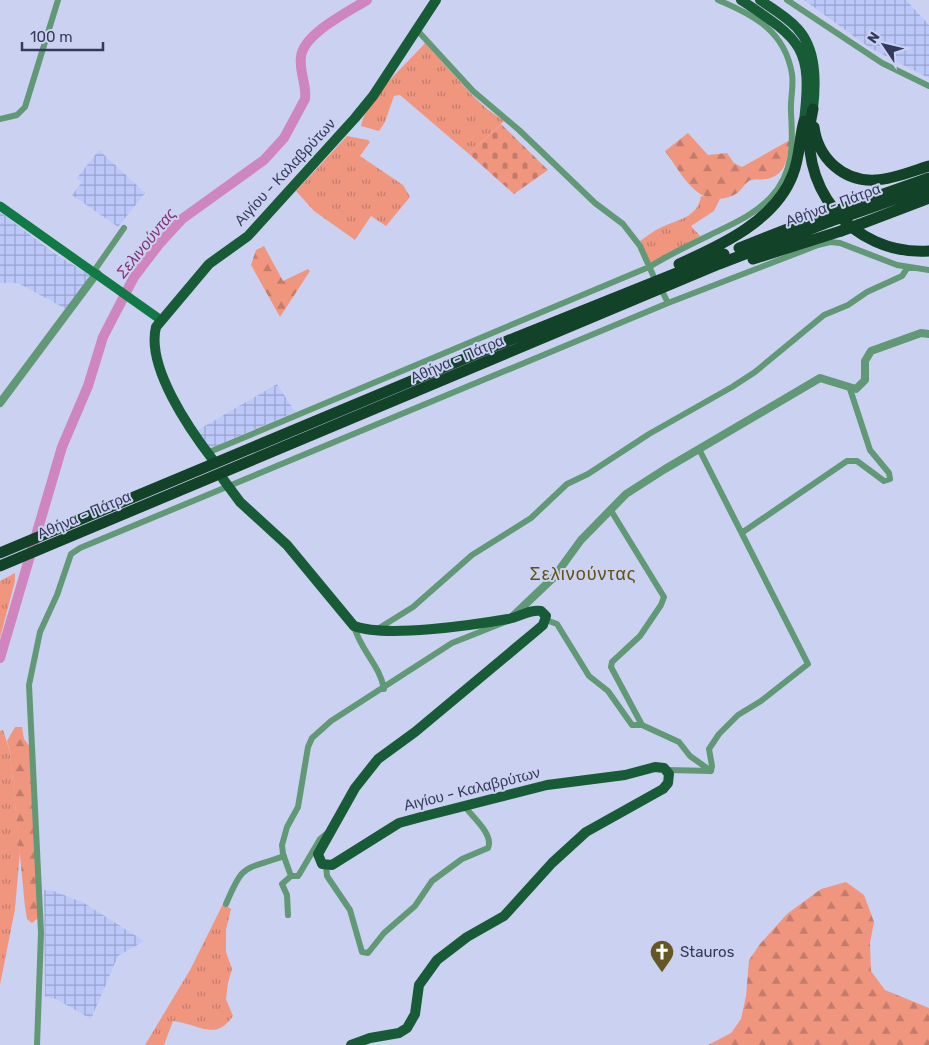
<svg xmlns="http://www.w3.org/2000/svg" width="929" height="1045" font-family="Rubik,sans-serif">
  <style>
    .industrial { fill: url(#industrial-grid) }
    .grass { fill: url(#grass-tufts) }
    .forest { fill: url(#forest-firs) }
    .cemetery { fill: url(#cemetery-stones) }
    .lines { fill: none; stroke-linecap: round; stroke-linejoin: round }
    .river { stroke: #cf85be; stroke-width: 10 }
    .minor { stroke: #619875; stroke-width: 6 }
    .tertiary { stroke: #619875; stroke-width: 8 }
    .secondary { stroke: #117946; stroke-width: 9 }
    .primary { stroke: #185b37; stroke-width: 10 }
    .motorway { stroke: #124227; stroke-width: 11 }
    .motorway-bridge { stroke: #124227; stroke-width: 11 }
    .labels { text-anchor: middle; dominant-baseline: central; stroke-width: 4; stroke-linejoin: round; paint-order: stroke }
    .street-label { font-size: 15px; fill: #343a5a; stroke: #cbd2f1 }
    .poi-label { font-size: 15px; fill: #343a5a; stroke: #cbd2f1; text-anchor: start }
    .water-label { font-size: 16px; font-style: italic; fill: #863077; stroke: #cbd2f1 }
    .quarter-label { font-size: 18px; letter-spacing: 1px; fill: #605114; stroke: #cbd2f1 }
  </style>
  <defs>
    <pattern id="industrial-grid" width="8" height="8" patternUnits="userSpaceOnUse" patternTransform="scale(1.25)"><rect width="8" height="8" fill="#bdc8fa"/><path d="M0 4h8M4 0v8" fill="none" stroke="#9aa3cd"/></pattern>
    <pattern id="grass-tufts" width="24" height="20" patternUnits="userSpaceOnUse" patternTransform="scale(1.25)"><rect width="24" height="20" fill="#f0967f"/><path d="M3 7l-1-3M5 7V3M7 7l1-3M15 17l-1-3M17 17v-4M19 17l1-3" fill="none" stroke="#c37b6b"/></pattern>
    <pattern id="forest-firs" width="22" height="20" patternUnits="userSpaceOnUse" patternTransform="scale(1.25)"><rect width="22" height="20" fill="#f0967f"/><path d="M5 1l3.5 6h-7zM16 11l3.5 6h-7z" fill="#c37b6b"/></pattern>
    <pattern id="cemetery-stones" width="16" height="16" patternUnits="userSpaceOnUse" patternTransform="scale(1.25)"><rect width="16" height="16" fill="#f0967f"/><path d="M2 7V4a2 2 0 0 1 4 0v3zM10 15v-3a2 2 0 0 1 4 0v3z" fill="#c37b6b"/></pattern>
  </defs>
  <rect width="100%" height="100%" fill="#cbd2f1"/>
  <path class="industrial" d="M804 0H906L929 25V78L870 48Z
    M99 150 145 193 118 227 72 195 82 182 77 178Z
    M0 212 54 253 91 276 66 309 18 283H0Z
    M277 384 295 412 209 449 198 430Z
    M44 890 54 891 84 903 144 941 118 956 91 1019 56 999 45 997Z"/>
  <path class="grass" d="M425 43 472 95 487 109 504 121 469 154 400 95 394 96 385 122 379 131 361 126C367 97 406 65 425 43Z
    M347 136 368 140 370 142 360 156 403 185 410 197 386 226 371 216 355 240 314 211 296 191Z
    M701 196 720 199 714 211 691 226 700 236 650 265 640 241C646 237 653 231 660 228 677 219 697 219 701 196Z
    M15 573V581L0 638V581Z
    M3 730 10 752 20 851 15 909 0 985V731Z
    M223 904 231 909 226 930V952L232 969 228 983 226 999 233 1016C215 1042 199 1024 173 1021L164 1045H145L190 970Z"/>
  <path class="forest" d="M688 133 708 155 727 153 734 163 742 167 790 140C787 157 787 175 767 179 762 180 756 179 751 180 745 182 741 192 734 195 698 211 683 175 665 151Z
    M264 246 283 281 308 269 310 271 280 317 251 265 256 250Z
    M15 727H22L24 739 30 747 38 918 32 923 27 919 25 907 10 752 7 741Z
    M846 882 864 895 874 922 870 943 871 971 885 990 929 1008V1045H708L731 1033 741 1019 746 996 749 960 760 944 787 914 821 889Z"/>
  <path class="cemetery" d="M501 124 548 170 514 194 469 154Z"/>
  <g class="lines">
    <path class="river" d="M0 658 62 447 88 386 103 337 134 277 160 243 182 219 264 160 284 138 305 99C307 85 299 72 301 57 303 34 348 12 367 0"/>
    <path class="minor" d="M787 0 882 63 929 86
      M417 30 473 91 519 130 595 203 623 224 640 246 653 275
      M0 119 17 115 25 107 58 0
      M94 271 124 228
      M663 293 668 303
      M207 453 649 267C669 255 689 245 710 235 732 224 753 216 771 197 794 172 793 144 791 112 790 99 794 87 792 74 785 31 754 15 718 0
      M610 509 664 597 661 605 640 636 612 662 611 667 642 725 679 742 690 756 711 771
      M743 532 847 461H857L884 481 890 479 889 473 870 450 850 389
      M546 620 557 624 589 676 608 691 632 725H642
      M354 626C360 650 380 665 384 689
      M376 630 413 607 472 555 531 518 567 484 588 474 649 434 732 387 755 372 824 315 848 305 867 292 902 276 908 267
      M667 770 711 771 712 766 709 749 719 734 738 715 761 701 808 664 699 449
      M326 834 320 839 300 873 298 876H291L283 854 282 845 287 827 298 807 308 747 312 738 331 721 452 643 505 622
      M326 865 327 876 350 910 362 952 368 953 384 933 415 906 432 881 462 859 488 848C494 835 473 817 465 807
      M226 904C244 861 244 871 284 856
      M288 915 287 895 282 884 291 876
      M37 1045 41 933 29 685 40 632 57 595 71 554 80 548 668 303 818 245 830 242 840 243 897 265 929 270"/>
    <path class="tertiary" d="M0 403 97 273
      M512 617 554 577 581 540 626 494 665 469 820 378 856 389 865 380V361L871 351 921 333 929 334"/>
    <path class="secondary" d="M0 206 161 320"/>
    <path class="primary" d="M741 0C801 40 813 47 804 121
      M760 0C773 9 787 17 797 28 817 49 816 83 813 109
      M213 460C190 430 146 367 156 327L209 264 248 236 355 118 373 96 436 0
      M223 479 240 502 287 545 354 626C386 638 473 625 508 619 519 617 530 609 541 611L546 616 543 625 536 631 415 732 378 759 355 788 318 854 322 864 332 865 399 823 421 817 547 785 625 775 655 767 664 768 669 774 668 783 663 789 586 832 552 863 504 916 467 937 437 960 419 985 415 1014 407 1028 399 1033 370 1038 351 1045"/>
    <path class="motorway" d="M813 109C794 184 851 256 929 251
      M814 127C818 158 843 182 876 180 894 179 912 171 929 166
      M841 209 929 178
      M847 216 929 187
      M858 225 929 198
      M739 248 826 214
      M753 259 841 231
      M679 264C722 245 776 220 793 174 800 157 799 139 804 121
      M0 553 502 343 724 254
      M0 566 719 264 831 221"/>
    <path class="motorway-bridge" d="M826 214 841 209
      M831 221 847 216
      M841 231 858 225"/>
  </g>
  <defs>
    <symbol id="church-pin" viewBox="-11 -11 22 30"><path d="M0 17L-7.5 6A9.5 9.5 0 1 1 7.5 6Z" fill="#645724" stroke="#cbd2f1"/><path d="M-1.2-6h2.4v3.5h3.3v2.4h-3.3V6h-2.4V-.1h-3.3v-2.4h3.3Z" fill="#fff"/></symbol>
  </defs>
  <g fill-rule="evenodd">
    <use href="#church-pin" x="648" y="938" width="28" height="38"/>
  </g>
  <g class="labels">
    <g class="street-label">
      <text transform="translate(285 172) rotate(-47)">Αιγίου - Καλαβρύτων</text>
      <text transform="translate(833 205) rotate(-20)">Αθήνα - Πάτρα</text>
      <text transform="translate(457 359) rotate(-23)">Αθήνα - Πάτρα</text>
      <text transform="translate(84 515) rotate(-23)">Αθήνα - Πάτρα</text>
      <text transform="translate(472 789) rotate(-14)">Αιγίου - Καλαβρύτων</text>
    </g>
    <g class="poi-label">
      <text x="680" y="952">Stauros</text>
    </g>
    <g class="water-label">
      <text transform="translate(146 243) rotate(-51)">Σελινούντας</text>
    </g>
    <g class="quarter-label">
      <text x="583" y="574">Σελινούντας</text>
    </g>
  </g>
  <g transform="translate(884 45) rotate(305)" stroke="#cbd2f1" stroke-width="4" paint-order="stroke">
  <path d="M0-4L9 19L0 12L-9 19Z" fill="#343a5a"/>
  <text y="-8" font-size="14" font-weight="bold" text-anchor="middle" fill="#343a5a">N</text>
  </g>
  <path d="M22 42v8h81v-8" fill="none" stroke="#343a5a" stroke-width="2.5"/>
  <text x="30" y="42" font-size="15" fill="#343a5a" stroke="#cbd2f1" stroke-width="4" paint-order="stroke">100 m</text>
</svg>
